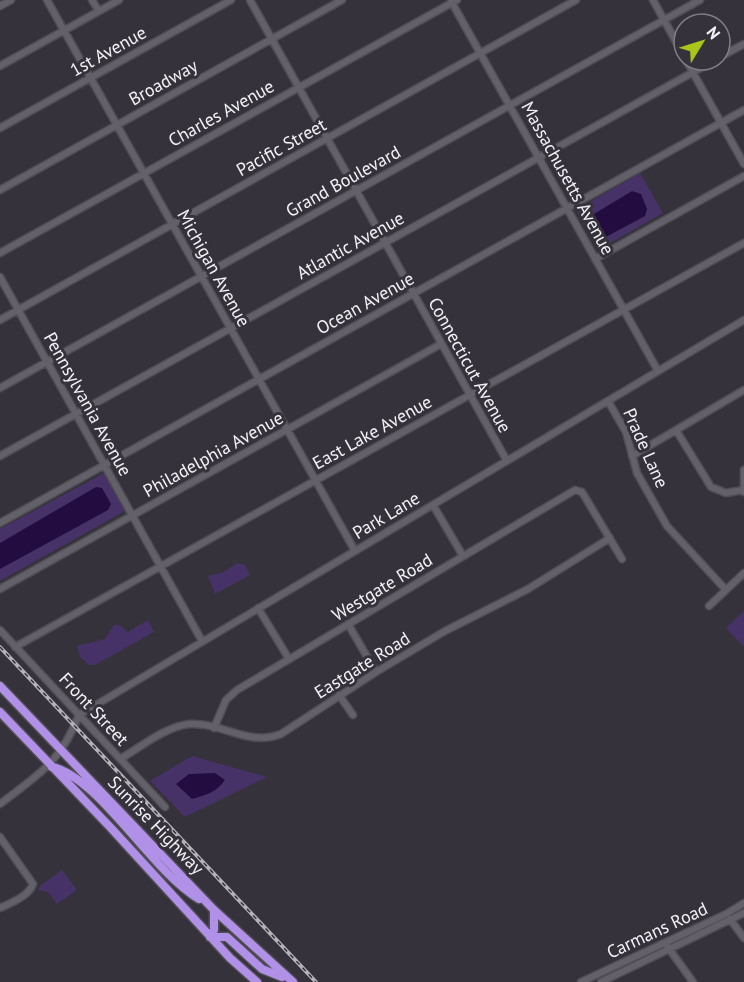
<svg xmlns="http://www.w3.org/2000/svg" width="744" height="982" font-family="'PT Sans',sans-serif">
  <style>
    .green { fill: #473267 }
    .water { fill: #230c3f }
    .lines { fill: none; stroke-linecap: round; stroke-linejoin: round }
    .minor-casing { stroke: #504e55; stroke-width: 9 }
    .highway-casing { stroke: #504e55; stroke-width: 11 }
    .minor { stroke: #63606a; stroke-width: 6 }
    .highway { stroke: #b191e8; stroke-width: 8 }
    .rail-casing { stroke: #b4b2b9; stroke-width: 4 }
    .rail { stroke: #35323b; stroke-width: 1.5; stroke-dasharray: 4.5; stroke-linecap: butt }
    .labels { text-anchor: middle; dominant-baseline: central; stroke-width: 6; stroke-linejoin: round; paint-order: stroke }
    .street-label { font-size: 18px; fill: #f3f2f7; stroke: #35323b }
  </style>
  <rect width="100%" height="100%" fill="#35323b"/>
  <path class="green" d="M640 173 663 213 598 250 576 210Z
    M104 473 124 510 123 512 0 581V529Z
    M237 563 245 565 250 575 215 594 208 576 224 572Z
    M744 611V647L726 628Z
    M148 620 154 632 95 665H89L80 657 77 646 105 639 114 625H119L128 632Z
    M192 756 267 777 185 817 150 781Z
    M62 870 77 890 57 904 48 892 38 890 40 886Z"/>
  <path class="water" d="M632 191 641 194 647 209 645 216 604 238C596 233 592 222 594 214Z
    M96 487 102 488 111 504 108 510 0 569V543Z
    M215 773 225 780C217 792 206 795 192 799L176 784 189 774Z"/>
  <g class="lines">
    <defs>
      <path id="minor" d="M47 0 355 551
        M92 0 99 11
        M250 0 507 461
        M653 0 684 56
        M451 1 658 371
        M0 6 11 0
        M720 57 744 44
        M686 60 744 164
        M0 66 119 0
        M0 128 231 0
        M0 190 342 0
        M0 253 457 0
        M595 259 744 176
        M0 277 202 641
        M0 320 576 0
        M0 388 700 0
        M608 401 626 432 637 473 667 526 726 590
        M676 430 711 487 726 493 743 490
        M0 456 715 60
        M632 456 744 390
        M744 492V470
        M433 505 463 556
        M0 523 744 110
        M0 589 441 344
        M709 606 744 573
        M258 608 289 659
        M348 624 376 672
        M0 630 165 807
        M15 647 744 243
        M339 695 353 715
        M214 728 226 700 237 690 575 490 582 492 622 559
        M120 759C141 747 166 726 190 724 222 722 248 747 281 734L376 672 445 631 528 589 610 538
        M0 804C39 774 60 763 79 715L744 320
        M0 837 33 884C29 896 11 903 0 908
        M730 919 744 938
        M667 946 693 982
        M581 982 726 914 744 903
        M601 982 744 913"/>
      <path id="highway" d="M0 686 214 910 293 982
        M0 712 111 828 230 958 257 982
        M52 767C100 778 151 871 199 899
        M210 937H227L262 969 282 977
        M210 937 214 930V910"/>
    </defs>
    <use href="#minor" class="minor-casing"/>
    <use href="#highway" class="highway-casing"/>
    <use href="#minor" class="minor"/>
    <use href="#highway" class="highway"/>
    <defs>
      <path id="rail" d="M0 647 316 982"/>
    </defs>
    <use href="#rail" class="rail-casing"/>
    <use href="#rail" class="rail"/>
  </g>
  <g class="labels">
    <g class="street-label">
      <text transform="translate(108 51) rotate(-29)">1st Avenue</text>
      <text transform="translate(163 82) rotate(-29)">Broadway</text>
      <text transform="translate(221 113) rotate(-29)">Charles Avenue</text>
      <text transform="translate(281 147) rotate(-29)">Pacific Street</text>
      <text transform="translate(568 178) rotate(61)">Massachusetts Avenue</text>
      <text transform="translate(343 181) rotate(-29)">Grand Boulevard</text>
      <text transform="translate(350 245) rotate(-29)">Atlantic Avenue</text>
      <text transform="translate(214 268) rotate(61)">Michigan Avenue</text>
      <text transform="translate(365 303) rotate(-29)">Ocean Avenue</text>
      <text transform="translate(470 365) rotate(61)">Connecticut Avenue</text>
      <text transform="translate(88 404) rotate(61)">Pennsylvania Avenue</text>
      <text transform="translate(372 432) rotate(-29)">East Lake Avenue</text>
      <text transform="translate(646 448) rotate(66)">Prade Lane</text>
      <text transform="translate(213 454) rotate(-29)">Philadelphia Avenue</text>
      <text transform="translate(386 515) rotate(-31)">Park Lane</text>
      <text transform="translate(382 587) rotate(-31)">Westgate Road</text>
      <text transform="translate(362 665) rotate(-32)">Eastgate Road</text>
      <text transform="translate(94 709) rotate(47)">Front Street</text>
      <text transform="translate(156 825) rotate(46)">Sunrise Highway</text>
      <text transform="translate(657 930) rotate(-25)">Carmans Road</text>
    </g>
  </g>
  <g transform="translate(702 42) rotate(52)"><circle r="28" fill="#35323b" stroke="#817f86" stroke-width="1.5"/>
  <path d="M0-4.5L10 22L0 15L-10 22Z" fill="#a9c719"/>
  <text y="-9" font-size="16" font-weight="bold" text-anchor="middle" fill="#f3f2f7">N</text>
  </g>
</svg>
